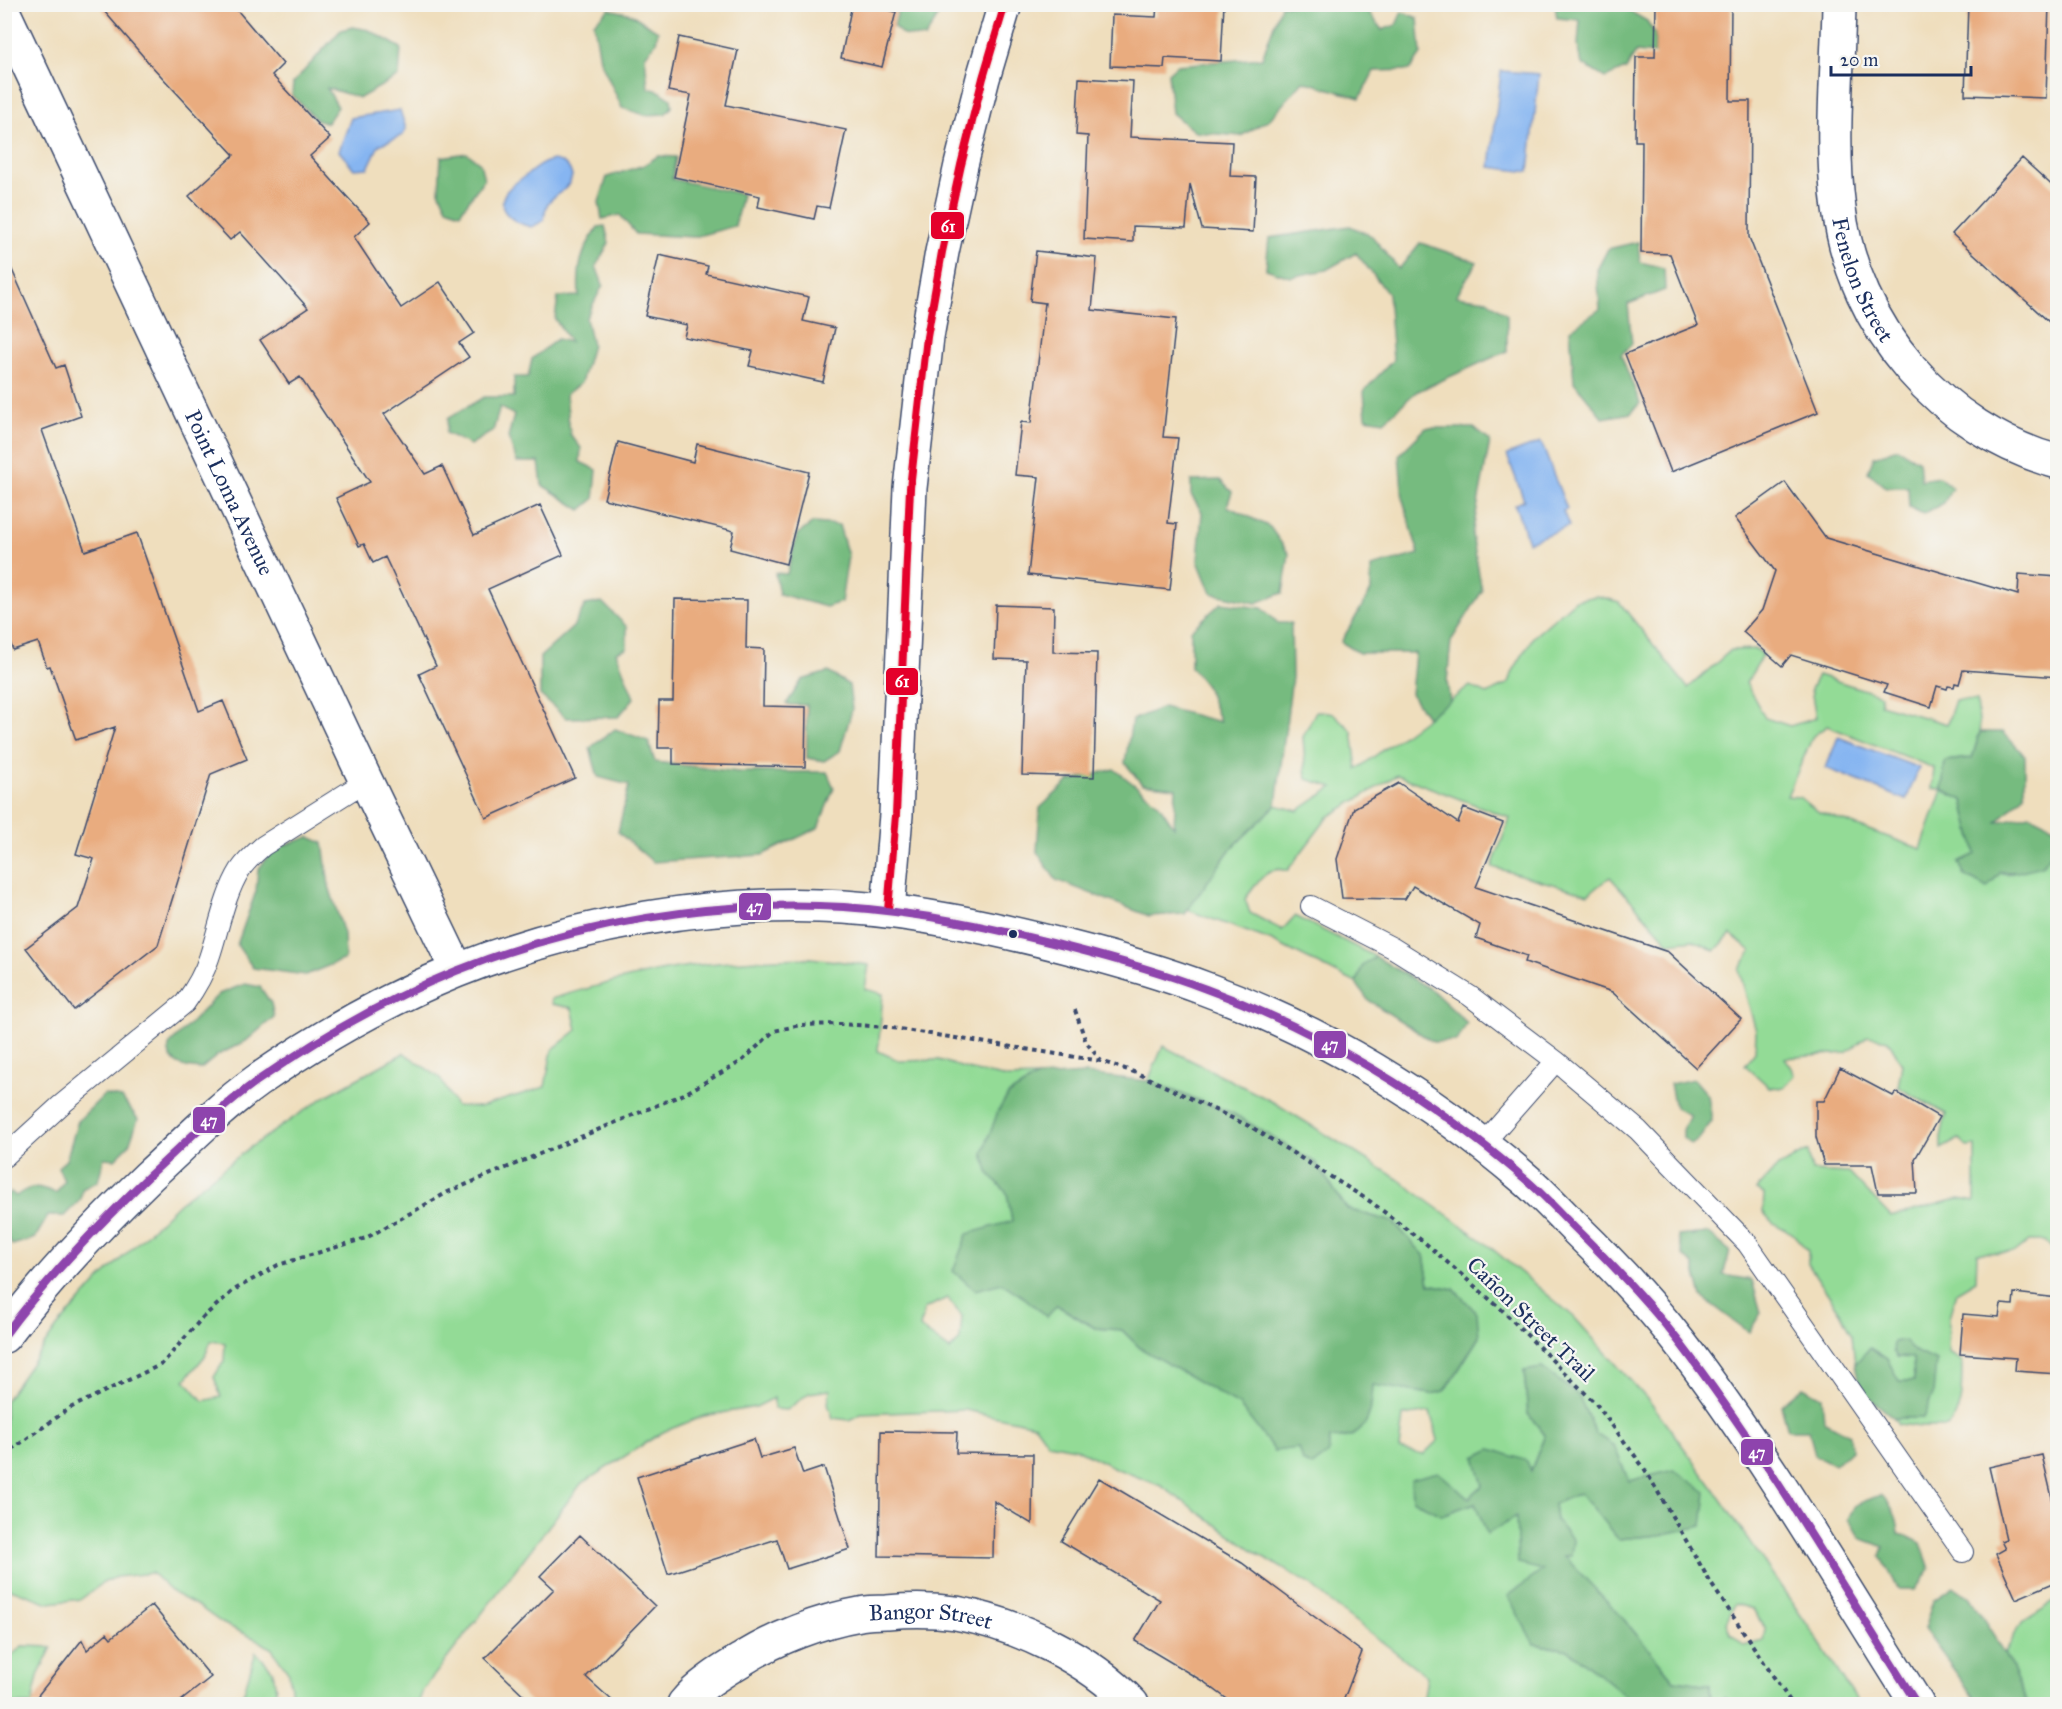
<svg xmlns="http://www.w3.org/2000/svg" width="2062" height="1709" font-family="'IM FELL Great Primer',serif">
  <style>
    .green { fill: #93db96; stroke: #57857a; stroke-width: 1.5; fill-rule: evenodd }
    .forest { fill: #76bb7f; stroke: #48756e; stroke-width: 1.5 }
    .water { fill: #86b5f1; stroke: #5072a8; stroke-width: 1.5 }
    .building { fill: #e9ac7f }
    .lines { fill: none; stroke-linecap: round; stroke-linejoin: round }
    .lane-casing { stroke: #3b496c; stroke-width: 22 }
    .street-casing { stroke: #3b496c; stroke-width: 36 }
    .secondary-casing { stroke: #3b496c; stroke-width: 36 }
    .primary-casing { stroke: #3b496c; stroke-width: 36 }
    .path { stroke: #3b496c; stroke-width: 4; stroke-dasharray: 4.5 4.5; stroke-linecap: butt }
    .lane { stroke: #fff; stroke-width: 20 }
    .street { stroke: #fff; stroke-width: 33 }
    .secondary { stroke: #fff; stroke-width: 33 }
    .primary { stroke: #fff; stroke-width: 33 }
    .bus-1-casing { stroke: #f6f6f2; stroke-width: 12 }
    .bus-2-casing { stroke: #f6f6f2; stroke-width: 12 }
    .bus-1 { stroke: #e4002b; stroke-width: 8 }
    .bus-2 { stroke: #8e44ad; stroke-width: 8 }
    .bus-dot { fill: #1b2f5e; stroke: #f6f6f2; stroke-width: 2 }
    .labels { text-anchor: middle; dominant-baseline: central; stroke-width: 4.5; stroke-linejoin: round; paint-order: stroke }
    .street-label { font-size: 22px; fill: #1b2f5e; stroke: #f6f6f2 }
    .line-badge { stroke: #f6f6f2; stroke-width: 2 }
    .badge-label { font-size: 16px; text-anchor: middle; font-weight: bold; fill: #fff }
  </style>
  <rect width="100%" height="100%" fill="#f6f6f2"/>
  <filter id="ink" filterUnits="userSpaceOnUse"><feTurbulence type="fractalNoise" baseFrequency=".0167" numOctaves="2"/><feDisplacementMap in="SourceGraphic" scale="12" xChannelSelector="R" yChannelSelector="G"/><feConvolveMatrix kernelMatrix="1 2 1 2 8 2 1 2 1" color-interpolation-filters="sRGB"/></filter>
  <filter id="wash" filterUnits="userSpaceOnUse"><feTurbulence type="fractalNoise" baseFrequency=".008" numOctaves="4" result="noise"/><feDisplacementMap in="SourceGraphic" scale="24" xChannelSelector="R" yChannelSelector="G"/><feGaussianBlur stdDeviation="1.35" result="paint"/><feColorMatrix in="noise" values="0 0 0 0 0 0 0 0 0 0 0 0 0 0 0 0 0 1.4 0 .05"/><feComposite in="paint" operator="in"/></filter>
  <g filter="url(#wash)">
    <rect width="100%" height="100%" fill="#efdebd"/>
    <path class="green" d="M1597 596 1619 602 1688 688 1731 650 1756 649 1763 655 1746 683 1765 718 1790 726 1816 718 1811 689 1818 675 1881 695 1880 704 1947 724 1955 700 1977 701 1980 732 1972 758 1945 761 1942 790 1963 800 1976 855C1983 860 1991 868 1999 872 2018 880 2039 856 2057 854V1254L2045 1241H2029L2015 1252 1977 1253 1976 1280 1956 1292 1949 1317 1948 1353 1962 1361C1961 1384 1965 1410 1947 1427H1921L1898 1424 1894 1418H1923L1935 1361 1913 1350 1914 1381H1899L1887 1359 1870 1348 1855 1364 1852 1336 1840 1312 1808 1264V1251L1792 1233 1773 1223 1763 1212 1764 1194 1756 1190 1778 1166 1808 1151 1812 1171 1849 1173 1891 1217 1949 1201 1960 1199 1975 1202V1146L1967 1147 1959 1139 1941 1149V1137L1946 1114 1898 1087 1902 1064 1888 1040 1868 1036 1846 1053 1785 1058 1795 1075 1784 1088 1769 1087 1745 1065 1755 1052 1756 1031 1739 970 1751 951 1731 934 1715 951 1693 940 1669 943 1610 877 1588 894 1492 867 1510 818 1397 775 1328 817 1287 871C1268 863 1255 886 1245 899L1250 913 1282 930 1295 916 1376 957 1363 965 1356 983 1270 940 1187 910 1229 851 1276 805 1298 811 1333 787 1306 779 1303 737 1316 711 1334 714 1352 731 1357 769 1470 686 1487 694 1509 683 1513 671 1533 637 1576 600ZM1827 726 1934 768 1932 789 1942 790 1921 849 1819 812 1799 797 1787 796 1813 736Z
      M811 958 869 965 865 989 883 994 878 1051 900 1061 939 1060 967 1069 1007 1078 1037 1077 1008 1095 988 1172 1007 1193 1012 1221 1002 1283 1026 1299 1046 1316 1056 1305 1095 1328 1122 1330 1140 1348 1240 1405 1275 1451C1293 1447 1358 1437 1366 1421 1372 1410 1372 1396 1372 1384L1431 1394 1446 1390 1479 1337 1454 1289 1429 1284 1424 1255 1393 1222 1347 1209 1316 1163 1232 1113 1148 1081 1163 1046 1275 1103 1395 1177 1483 1241 1574 1317 1655 1408 1713 1488 1813 1633 1859 1704H1736L1724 1698 1718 1704H1711L1710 1685 1674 1680 1621 1616 1563 1556 1572 1540 1556 1521 1554 1504 1580 1492 1618 1539 1659 1535 1702 1526 1674 1470 1629 1482 1614 1446 1596 1434 1578 1395 1542 1368 1524 1372 1528 1414 1545 1435 1530 1472 1483 1485 1469 1498 1441 1515 1475 1503 1516 1517 1543 1570 1534 1644 1569 1650 1627 1697 1664 1701 1665 1704H1423L1427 1676 1335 1606 1311 1585 1260 1555 1161 1486 1115 1468 1075 1448 1048 1443 1035 1425 965 1410 861 1414 849 1420 833 1418 828 1404 830 1390 809 1393 787 1410 774 1409V1398L756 1407 704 1416 663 1432 581 1484 423 1690 418 1704H293L289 1673 272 1649 258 1640 222 1623 198 1606 173 1593 152 1573 116 1577 103 1583 81 1599 49 1603 5 1587V1401L57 1327 100 1279 179 1203 249 1148 326 1096 404 1053 440 1078 456 1106 480 1107 545 1087 552 1050 577 1030 572 1008 552 1004 551 999C593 987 634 975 677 968 721 961 766 959 811 958ZM947 1298 962 1316 960 1340 950 1350 920 1328 924 1309ZM211 1341 225 1343 224 1361 214 1377 221 1397 203 1401 185 1380 205 1356ZM1430 1412 1438 1440 1423 1455 1399 1449 1403 1416ZM1735 1604 1753 1609 1765 1629 1763 1641 1744 1646 1730 1633 1726 1623Z
      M2057 1600V1704H2028L2005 1653 2021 1623Z
      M22 1646 52 1647 38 1676 32 1704H5V1662Z
      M256 1652 273 1671 278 1704H240Z"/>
    <path class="forest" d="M884 5V4L941 5 940 13 925 38 903 35 894 27 898 11 884 7Z
      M1281 5H1364L1382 30 1396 25 1402 12 1418 18 1421 54 1410 70 1374 71 1360 98 1303 81 1270 119 1241 136 1195 132 1172 113 1168 73 1177 65 1262 58Z
      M1555 5H1619L1647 21 1655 34V54L1636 52 1626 69 1605 78 1582 64 1578 45 1580 20 1557 18Z
      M609 9 631 14 658 31 656 42 645 56 648 88 659 91 671 99 672 107 665 114 645 115 622 108 600 60 594 23Z
      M353 27 369 30 401 48 399 76 360 98 327 88 338 107 327 123 318 121 292 95 293 83 341 30Z
      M467 153 480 163 484 179 460 213 447 208 439 191 441 157Z
      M658 156 676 157 672 179 742 194 735 226 694 237 636 234 620 215 602 219 599 202 607 177 644 165Z
      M605 226 609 243 596 266 603 285 586 318 592 345 581 383 566 394 570 434 581 448 580 462 597 470 594 499 581 510 542 485 539 462H517L508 437 514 415 500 407 493 431 470 445 446 433 448 418 484 397H514V377H528L532 359 557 339 570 342 555 319 558 297 579 296C577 267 581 251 598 227Z
      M1350 226 1372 236 1399 269 1420 243 1477 262 1456 296 1487 300 1507 315V351L1416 392 1384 421 1366 418 1364 391 1393 360 1388 293 1356 253 1326 270 1290 277 1266 269 1269 238Z
      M1638 242 1640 262 1664 268 1665 290 1628 304 1632 344 1621 355 1640 403 1631 413 1603 418 1574 382 1570 330 1600 309 1597 270 1608 249Z
      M1426 428H1474L1490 441 1472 535 1482 591 1451 641 1447 682 1450 701 1427 717 1411 694 1415 653H1359L1341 642 1371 591V567L1419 554 1403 500 1399 455Z
      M1897 448 1919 461 1921 480 1939 477 1952 488 1944 503 1923 514 1909 507 1908 487H1886L1868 472 1874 457Z
      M1220 480 1232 492 1227 506 1270 527 1289 554 1283 593 1256 603 1211 593 1198 561 1202 512 1191 495V481Z
      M813 523 839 525 848 556 841 602 826 607 779 594 775 573 787 574 797 535Z
      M602 602 627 627V648L616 652 634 698 618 717 566 718 540 695V657L573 627 585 605Z
      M1221 603 1262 608 1278 623H1291L1292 677 1276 805 1229 851 1185 914 1149 916 1056 880 1037 852 1040 808 1069 781 1114 769 1158 803 1174 827 1176 788 1142 784 1125 763 1132 720 1163 707 1220 722 1206 686 1191 667V630Z
      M828 672 849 685 852 710 840 751 824 761 807 758V705H787V703L802 680Z
      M615 729 648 741 655 762 739 772H827L834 788 818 828 762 855 653 862 618 832 629 785 598 777 590 748Z
      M1980 732H2003L2025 756V794L1997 822 2030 815 2058 829 2057 854 2050 855 2042 866 2017 872H2001L1987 888 1964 875 1959 862 1976 854 1963 800 1942 790 1945 761 1972 758Z
      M309 837 323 843 329 886 344 934 345 959 306 975 253 968 237 945 256 891 258 870 273 849Z
      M1376 957 1432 990 1467 1023 1457 1041 1433 1042 1368 1000 1356 983 1363 965Z
      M245 984 260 987 271 1003 274 1017 246 1041 218 1055 201 1069C186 1068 166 1065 169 1045L219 994Z
      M1085 1074 1148 1081 1232 1113 1316 1163 1347 1209 1393 1222 1424 1255 1429 1284 1454 1289 1477 1313 1479 1337 1445 1391 1431 1394 1373 1385C1372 1401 1371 1425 1355 1434 1348 1438 1337 1438 1330 1439L1328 1454 1312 1466 1302 1461 1298 1448 1275 1451 1239 1405 1140 1348 1122 1330 1095 1328 1057 1305 1047 1317 1026 1299 1002 1283 975 1290 953 1271 967 1234 1012 1221 1007 1193 988 1172 983 1153 998 1111 1008 1095 1037 1077Z
      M1694 1079 1708 1095 1712 1121 1699 1139 1691 1145 1683 1138V1130L1690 1115 1675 1108 1670 1084Z
      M104 1095 122 1098 138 1119 129 1145 115 1159 104 1158 98 1181 82 1189 81 1199 64 1216H48L35 1238 12 1245 5 1232V1197L11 1192 16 1196C32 1184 38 1186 56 1193L64 1181 58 1167 66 1160 78 1121Z
      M1708 1233 1730 1251 1723 1275 1752 1280 1761 1313 1749 1332 1702 1297 1694 1265 1683 1256 1678 1236Z
      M1904 1340 1913 1350 1936 1361 1933 1394 1923 1418H1894L1861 1391 1855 1364 1870 1348 1887 1359 1899 1381H1914L1913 1358 1897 1357 1893 1351 1894 1342Z
      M1542 1368 1578 1395 1596 1434 1614 1446 1629 1481 1674 1470 1706 1492 1702 1526 1659 1535 1618 1539 1580 1493 1554 1504 1556 1521 1573 1540 1571 1556H1564L1621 1616 1674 1680 1710 1685 1711 1704H1665L1664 1701 1627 1697 1569 1650 1534 1644 1508 1596 1543 1570 1518 1564 1516 1517 1487 1534 1475 1503 1441 1515 1412 1499 1411 1479 1438 1472 1469 1498 1483 1485 1475 1457 1491 1449 1527 1461 1531 1471 1545 1435 1528 1414 1524 1371Z
      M1803 1387 1822 1397 1824 1421 1850 1435 1851 1450 1835 1465 1815 1455 1809 1430H1788L1781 1405Z
      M1880 1495C1893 1504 1898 1520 1899 1534L1907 1536 1921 1543 1930 1569 1915 1590H1899L1881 1556 1884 1547 1862 1539 1848 1519 1855 1505Z
      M1953 1587 1969 1596 2005 1653 2028 1704H1979L1924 1629 1933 1601Z"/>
    <path class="water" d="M1501 71 1539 74 1529 172 1490 167Z
      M400 110 406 129 403 135 379 145 368 168 354 169 339 151 351 118Z
      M553 160C565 162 569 165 572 176 569 191 557 192 549 202 544 207 546 215 543 221L532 227C517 224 493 212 506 192 511 185 521 179 528 174 536 168 543 162 553 160Z
      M1541 442 1567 509 1563 511 1569 526 1528 542 1515 505 1524 500 1507 455Z
      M1838 737 1919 768 1906 800 1826 768Z"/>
    <g id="blocks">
      <path class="building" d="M98 4H232L283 64 272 75 330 138 310 156 370 222 354 237 401 308 440 282 474 333 459 343 469 357 384 414 425 474 442 466 474 535 540 505 563 555 488 589 575 778 486 818 419 674 436 666 385 557 373 563 364 544 359 546 336 498 370 482 300 377 289 384 260 340 308 308 240 232 230 240 189 196 234 155 149 63Z
        M852 4H866L896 12 882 67 841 58Z
        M1157 4H1224L1221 61 1165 58 1164 68 1110 66 1112 15 1156 17Z
        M1656 4H1731L1730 101H1750L1749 237 1818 412 1671 472 1625 354 1698 325 1670 254 1641 253 1642 141H1635L1636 57H1655Z
        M1968 4H2049L2046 98 1965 95Z
        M679 37 738 50 726 105 846 130 829 208 817 206 814 219 758 207 760 196 674 177 691 95 668 91Z
        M1079 78 1133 81 1130 137 1232 142 1230 176 1256 177 1253 232 1202 229 1190 184 1186 228 1133 226V242L1084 239 1088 136 1076 135Z
        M2022 158 2058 191V330L1952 234Z
        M1036 251 1097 258 1092 310 1176 319 1163 437 1178 438 1168 523 1177 524 1170 590 1028 575 1039 477 1015 475 1021 422 1031 423 1045 303 1030 301Z
        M4 252 56 368 64 365 81 416 42 430 85 551 137 533 199 711 223 701 247 759 211 774 158 945 74 1010 26 948 78 908 94 859 76 854 115 727 76 740 50 666 47 667 38 642 13 650 4 625Z
        M659 255 708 266 706 274 809 297 803 321 835 328 823 382 749 366 753 351 684 337 687 325 645 316Z
        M618 442 693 462 697 444 809 472 786 564 730 549 734 531 604 499Z
        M1785 482 1826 538 2018 595 2019 574 2058 577V677L1963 670 1959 684 1955 683 1954 687 1948 686 1947 689 1937 686 1931 707 1884 692 1887 685 1791 655 1782 666 1743 632 1762 610 1775 571 1735 518Z
        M675 599 747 600 746 648 764 649 763 706 806 707 805 767 673 764V748H658L659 701H673Z
        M996 605 1054 607 1053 652 1097 653 1094 777 1022 775 1026 660 994 659Z
        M1399 783 1458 823 1464 808 1503 823 1476 887 1668 952 1741 1019 1696 1068 1612 992 1525 962 1527 956 1476 938 1480 925 1413 886 1405 899 1342 898 1337 859 1354 808Z
        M1840 1068 1893 1096 1896 1092 1939 1117 1915 1159 1917 1193H1878L1872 1165H1824L1816 1137V1101H1824Z
        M2014 1293 2058 1298V1374L2015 1371 2016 1358 1960 1354 1963 1314 1999 1317 2001 1304 2013 1305Z
        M881 1431 957 1432 956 1453 1033 1454 1032 1524 994 1501 993 1558 879 1556Z
        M754 1439 760 1458 794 1448 803 1474 824 1467 850 1549 787 1569 777 1539 668 1574 637 1477Z
        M2042 1455 2058 1523V1581L2016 1599 1996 1554 2005 1549 2001 1541 2006 1539 1989 1467Z
        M1099 1478 1242 1563 1362 1652 1342 1704H1234L1204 1682 1135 1641 1160 1600 1061 1541Z
        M580 1535 655 1606 586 1677 616 1704H533L485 1658 554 1589 540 1576Z
        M152 1605 211 1677 177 1704H31L82 1640 87 1650 107 1633 111 1638Z"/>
    </g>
  </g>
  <g filter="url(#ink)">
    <use href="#blocks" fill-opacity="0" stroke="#3b496c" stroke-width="1.5"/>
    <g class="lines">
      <defs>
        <path id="lane" d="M1311 906 1393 948 1470 996 1556 1061 1638 1130 1747 1243 1963 1552
          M1483 1144 1556 1061
          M4 1157 61 1105 185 1003C195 989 204 974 209 958 219 929 224 896 240 870 246 861 255 853 263 846L366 781"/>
        <g id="street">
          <path id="s1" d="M1839 4C1838 71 1830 143 1839 209 1854 327 1942 431 2058 462"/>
          <path id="s2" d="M684 1704C698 1686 721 1672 741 1660 775 1638 820 1621 860 1614 869 1612 878 1612 887 1612 910 1610 933 1610 956 1613 1017 1624 1089 1658 1132 1704"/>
        </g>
        <g id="secondary">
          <path id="s3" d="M4 13 366 781 457 970"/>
          <path d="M888 910 896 815 910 488 927 337 942 252 961 165 983 78 1005 4"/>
        </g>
        <path id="primary" d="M4 1336C47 1278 97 1226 149 1176 184 1144 218 1109 257 1081 319 1038 387 999 456 971 575 923 716 899 844 907 920 912 994 928 1068 947 1115 959 1161 972 1206 989 1321 1031 1431 1098 1524 1178 1542 1193 1558 1211 1575 1228 1612 1264 1649 1303 1680 1343 1767 1457 1840 1583 1917 1704"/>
      </defs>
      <use href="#lane" class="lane-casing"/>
      <use href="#street" class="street-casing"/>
      <use href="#secondary" class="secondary-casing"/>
      <use href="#primary" class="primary-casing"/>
      <path class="path" d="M1075 1010 1086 1042 1101 1061 1137 1073 1253 1128 1371 1202 1425 1243 1501 1309 1597 1405 1644 1468 1712 1585 1792 1704
        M4 1455 70 1408 162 1364 203 1317 234 1290 278 1265 366 1238 448 1192 684 1094 742 1061 774 1031 800 1025 841 1024 886 1027 1101 1061"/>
      <use href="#lane" class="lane"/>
      <use href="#street" class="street"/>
      <use href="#secondary" class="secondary"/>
      <use href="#primary" class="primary"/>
      <defs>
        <path id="bus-1" d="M888 910 896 815 910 488 927 337 942 252 961 165 983 78 1005 4"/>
        <path id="bus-2" d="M4 1336C47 1278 97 1226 149 1176 184 1144 218 1109 257 1081 319 1038 387 999 456 971 575 923 716 899 844 907 920 912 994 928 1068 947 1115 959 1161 972 1206 989 1321 1031 1431 1098 1524 1178 1542 1193 1558 1211 1575 1228 1612 1264 1649 1303 1680 1343 1767 1457 1840 1583 1917 1704"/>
      </defs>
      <use href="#bus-1" class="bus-1-casing"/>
      <use href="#bus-2" class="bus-2-casing"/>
      <use href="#bus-1" class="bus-1"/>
      <use href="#bus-2" class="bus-2"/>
    </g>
  </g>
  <circle class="bus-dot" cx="1013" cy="934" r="5"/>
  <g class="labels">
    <g class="street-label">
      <text stroke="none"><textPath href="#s1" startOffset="280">Fenelon Street</textPath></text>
      <text stroke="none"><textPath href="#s3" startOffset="530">Point Loma Avenue</textPath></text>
      <text transform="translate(1531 1319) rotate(44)">Cañon Street Trail</text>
      <text stroke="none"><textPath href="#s2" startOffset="272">Bangor Street</textPath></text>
    </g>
  </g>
  <g class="line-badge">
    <rect x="930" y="211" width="35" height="29" rx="6" fill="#e4002b"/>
    <rect x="885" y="667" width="34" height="29" rx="6" fill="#e4002b"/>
    <rect x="738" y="892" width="34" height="29" rx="6" fill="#8e44ad"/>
    <rect x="1313" y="1030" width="34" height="29" rx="6" fill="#8e44ad"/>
    <rect x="192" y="1106" width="34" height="28" rx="6" fill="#8e44ad"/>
    <rect x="1740" y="1438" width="34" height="28" rx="6" fill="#8e44ad"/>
  </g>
  <g class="badge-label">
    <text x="948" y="232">61</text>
    <text x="902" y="687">61</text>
    <text x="755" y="912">47</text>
    <text x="1330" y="1050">47</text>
    <text x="209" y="1126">47</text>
    <text x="1757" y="1458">47</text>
  </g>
  <rect width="2062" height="1709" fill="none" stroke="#f6f6f2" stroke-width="24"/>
  <path d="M1831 66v9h140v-9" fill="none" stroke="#1b2f5e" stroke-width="3"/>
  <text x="1840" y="66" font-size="18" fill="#1b2f5e" stroke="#f6f6f2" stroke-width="4.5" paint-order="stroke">20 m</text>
</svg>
